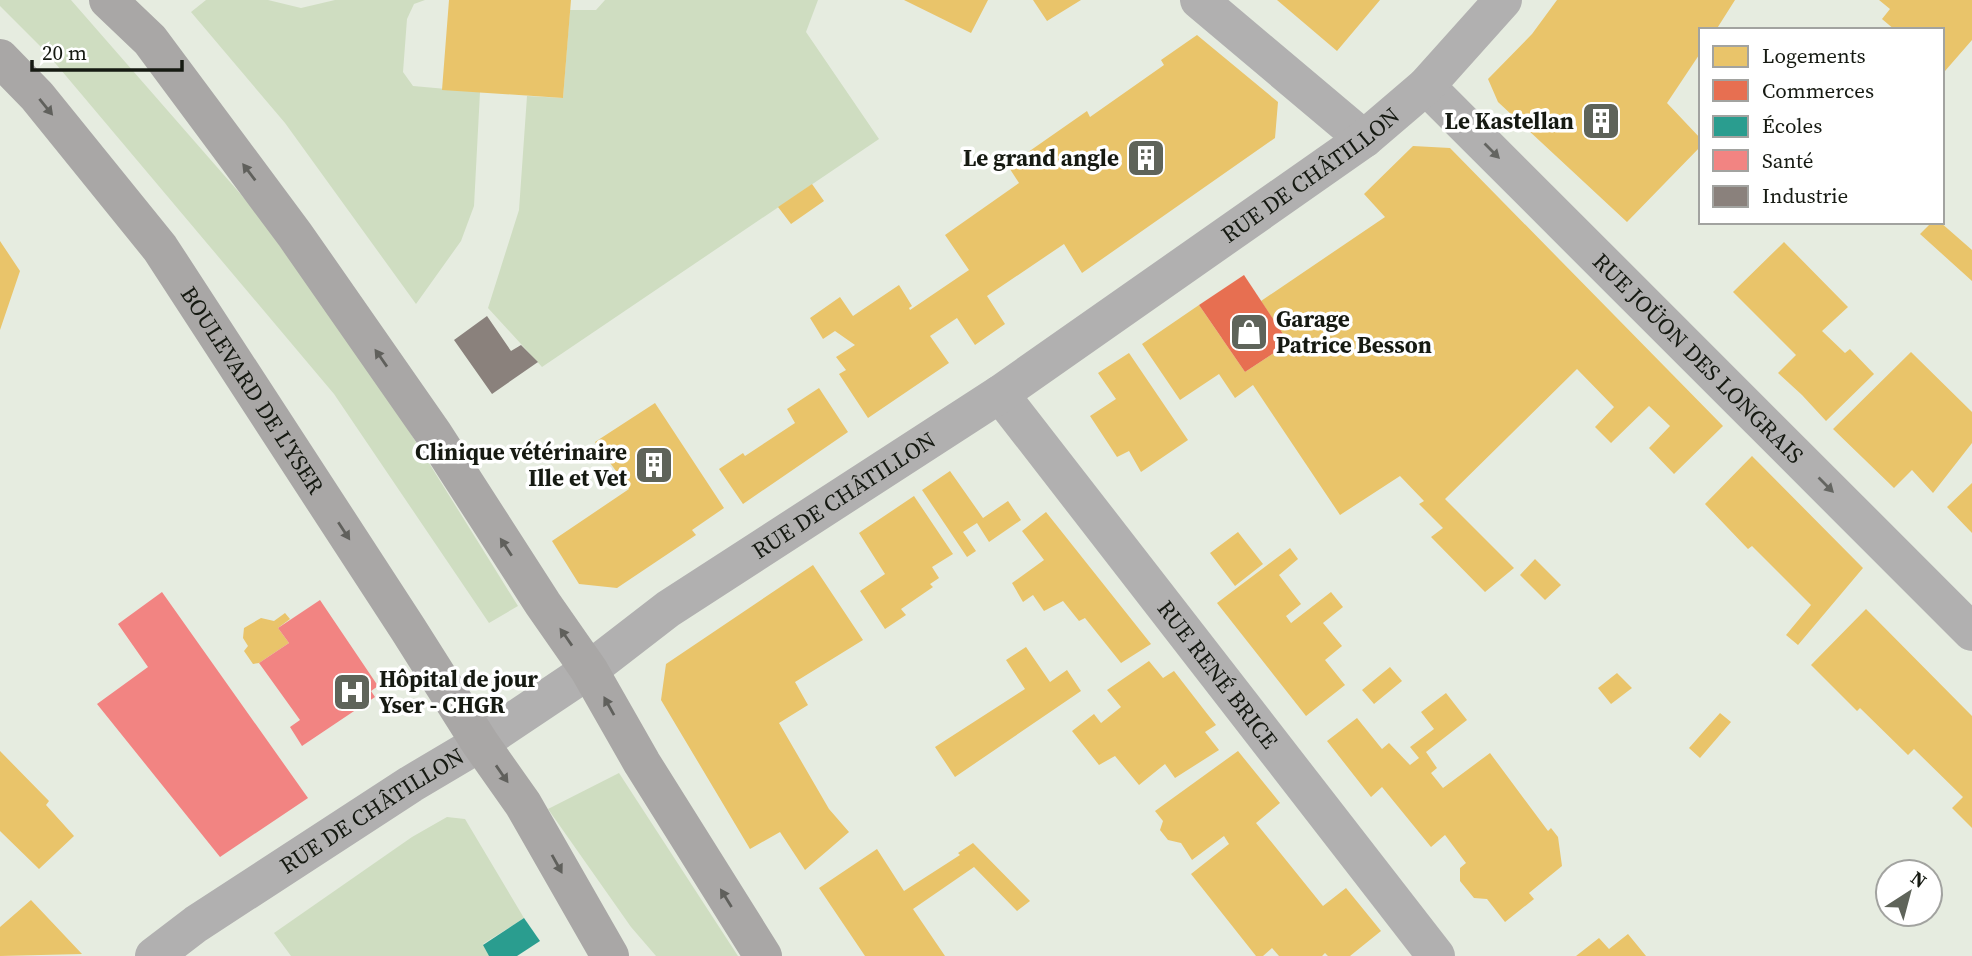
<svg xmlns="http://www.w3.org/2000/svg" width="1972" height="956" font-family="'Source Serif 4',serif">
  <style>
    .green { fill: #cfddc1 }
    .homes { fill: #e9c46a }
    .shops { fill: #e76f51 }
    .schools { fill: #2a9d8f }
    .health { fill: #f28482 }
    .industry { fill: #8a817c }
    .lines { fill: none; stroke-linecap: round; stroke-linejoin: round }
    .minor { stroke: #b1b0b0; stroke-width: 38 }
    .major { stroke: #a9a7a6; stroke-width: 38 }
    .oneway { fill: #60605c }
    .oneway2 { fill: #646561 }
    .labels { text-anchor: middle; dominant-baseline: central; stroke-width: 7; stroke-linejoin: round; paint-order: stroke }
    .poi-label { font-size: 23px; font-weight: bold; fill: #161a12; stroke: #fff; text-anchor: end }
    .street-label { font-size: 23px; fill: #161a12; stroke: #fff }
  </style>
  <rect width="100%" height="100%" fill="#e6ece0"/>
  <path class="green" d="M0 0H71L251 206 376 378 518 606 489 623 334 394 45 51 0 6Z
    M206 0H268L301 8 335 0H425L414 4 407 19 403 72 413 86 480 92 474 206 461 241 416 304 285 123 191 12Z
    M605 0H818L806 32 879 139 542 367 488 308 519 210 527 96 563 98 570 10H596Z
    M619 773 738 956H656L631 927 548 809Z
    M447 817 465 819 524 918 483 944 489 956H291L274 933 412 837Z"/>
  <path class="homes" d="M449 0H571L563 98 442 90Z
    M904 0H988L971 33Z
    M1033 0H1081L1047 21Z
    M1277 0H1380L1337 51Z
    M1557 0H1735L1716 30H1701V52L1667 103 1701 139V146L1627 222 1498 102 1488 79 1532 34Z
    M1879 0H1972V40L1945 71 1942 69V30H1895L1882 19 1890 9Z
    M1197 35 1278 102 1275 138 1082 273 1064 244 987 296 1005 324 975 345 957 318 930 336 949 363 868 418 839 374 846 370 836 357 855 345 835 331 823 339 810 318 840 297 853 316 899 285 912 306 909 308 910 310 969 270 945 235 1019 183 1008 166 1087 111 1090 117 1164 65 1161 60Z
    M1413 146 1450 148 1723 426 1674 474 1649 448 1670 426 1649 406 1611 443 1595 427 1614 407 1577 369 1445 499 1514 568 1485 592 1431 537 1443 528 1419 504 1424 501 1400 476 1340 515 1253 385 1235 398 1219 374 1180 400 1142 344 1199 305 1245 372 1289 343 1261 301 1385 217 1364 194Z
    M812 184 824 201 791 224 778 207Z
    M1932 222H1940L1972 250V281L1920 234Z
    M0 241 20 271 0 330Z
    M1784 242 1848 307 1822 331 1845 353 1850 349 1874 374 1826 421 1802 395 1778 373 1796 355 1733 292Z
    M1911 352 1972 412V443L1933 493 1912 470 1894 488 1833 429Z
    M1129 353 1188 440 1141 472 1129 451 1117 457 1090 416 1116 399 1098 373Z
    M819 388 848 432 743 504 719 469 743 453 745 456 795 423 787 409Z
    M655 403 724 508 692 530 696 535 617 588 579 584 552 541 629 489 595 442Z
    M1752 456 1863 568 1798 645 1786 635 1811 605 1752 546 1748 549 1705 504Z
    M950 471 983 518 1008 501 1021 520 989 542 977 523 963 532 976 551 967 557 922 490Z
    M1972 483V533L1947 507Z
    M914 496 953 554 932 567 939 578 930 584 933 587 901 609 906 615 885 629 860 591 885 574 859 533Z
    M1046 512 1151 644 1121 663 1085 618 1079 621 1063 601 1044 611 1033 595 1023 602 1012 583 1044 560 1022 531Z
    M1238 532 1263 564 1235 586 1210 553Z
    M1290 548 1298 559 1279 575 1301 604 1286 616 1291 623 1331 592 1343 607 1323 623 1342 646 1325 660 1345 685 1306 716 1217 603Z
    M1535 559 1561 585 1545 600 1520 575Z
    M813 565 863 640 795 682 808 705 779 723 829 809 849 832 805 870 780 832 750 849 661 700 666 664Z
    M1866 609 1972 716V828L1952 808 1963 797 1914 749 1908 755 1860 708 1857 711 1811 665Z
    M285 613 290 619 278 628 289 643 259 663 253 664 244 651 248 646 243 638 244 628 261 618 274 621Z
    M1026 647 1050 682 1067 670 1081 691 955 777 935 747 1025 689 1006 660Z
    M1149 661 1163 678 1174 671 1205 711 1216 725 1205 732 1219 750 1175 778 1165 764 1139 785 1115 756 1099 765 1072 731 1094 714 1101 723 1121 707 1107 690Z
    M1390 667 1402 681 1374 704 1362 690Z
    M1617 673 1632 688 1611 704 1598 688Z
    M1446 693 1467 720 1426 752 1437 768 1431 773 1443 788 1490 753 1548 831 1551 828 1558 837 1562 866 1529 893 1534 899 1505 922 1487 899 1474 898 1460 881V868L1466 863 1445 835 1431 847 1382 787 1371 797 1327 741 1357 718 1382 749 1389 743 1410 765 1419 758 1410 747 1434 729 1421 712Z
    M1720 713 1731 722 1700 758 1689 748Z
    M0 751 49 801 46 805 74 836 39 869 0 831Z
    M1238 751 1280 803 1256 823 1323 906 1346 888 1381 931 1350 956H1328L1325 953 1322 956H1279L1272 948 1263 956H1256L1191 874 1229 844 1224 836 1192 860 1181 843 1168 840 1160 830 1163 821 1155 811Z
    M973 843 1030 901 1017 911 974 867 913 909 945 956H865L819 888 877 849 904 891 960 855 958 853Z
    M31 900 82 954 0 956V927Z
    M1628 934 1646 956H1576L1599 938 1609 949Z"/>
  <path class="shops" d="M1244 275 1289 343 1245 372 1199 305Z"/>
  <path class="schools" d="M524 918 540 941 517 956H489L483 945Z"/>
  <path class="health" d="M162 592 308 798 220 857 97 704 148 667 118 624Z
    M320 600 378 686 371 691 375 697 302 746 290 727 300 720 259 663 289 643 278 628Z"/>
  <path class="industry" d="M487 316 511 351 521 345 538 362 492 394 454 340Z"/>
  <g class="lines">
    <g class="minor">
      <path d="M1199 0 1364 139"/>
      <path id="s1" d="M1426 86 1972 632"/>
      <path id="s2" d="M1000 394 1436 956"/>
      <path id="s3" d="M154 956 196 924 411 784 480 743 589 670 668 609 1000 394 1364 139 1426 86 1503 0"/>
    </g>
    <g class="major">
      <path d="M108 0 150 40 295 235 433 433 543 604 589 670 642 763 763 956"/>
      <path id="s4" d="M0 58 37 96 160 248 408 629 480 743 523 804 610 956"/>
    </g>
  </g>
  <defs><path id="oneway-solid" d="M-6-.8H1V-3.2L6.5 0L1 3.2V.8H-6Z" transform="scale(1.75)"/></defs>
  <g class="oneway">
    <use href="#oneway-solid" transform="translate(46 107) rotate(51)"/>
    <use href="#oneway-solid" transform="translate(249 172) rotate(-127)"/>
    <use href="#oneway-solid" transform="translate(381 358) rotate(-125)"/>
    <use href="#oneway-solid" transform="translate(344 531) rotate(57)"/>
    <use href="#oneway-solid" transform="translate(506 547) rotate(-123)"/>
    <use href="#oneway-solid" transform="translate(566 637) rotate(-125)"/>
    <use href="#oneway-solid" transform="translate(609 706) rotate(-119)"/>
    <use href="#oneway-solid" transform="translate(502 774) rotate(55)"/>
    <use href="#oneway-solid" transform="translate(557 864) rotate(61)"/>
    <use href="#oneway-solid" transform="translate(726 898) rotate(-122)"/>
  </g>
  <g class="oneway2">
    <use href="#oneway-solid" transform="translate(1492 151) rotate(45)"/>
    <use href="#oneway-solid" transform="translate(1826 485) rotate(45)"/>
  </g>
  <defs>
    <symbol id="building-square" viewBox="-11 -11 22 22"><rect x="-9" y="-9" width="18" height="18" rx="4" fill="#5f645a" stroke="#fff"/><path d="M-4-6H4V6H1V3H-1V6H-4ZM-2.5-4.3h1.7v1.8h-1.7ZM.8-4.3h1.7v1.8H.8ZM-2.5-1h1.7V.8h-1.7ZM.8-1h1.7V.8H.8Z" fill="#fff"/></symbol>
    <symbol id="shop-square" viewBox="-11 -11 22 22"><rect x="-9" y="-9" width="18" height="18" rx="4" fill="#5f645a" stroke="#fff"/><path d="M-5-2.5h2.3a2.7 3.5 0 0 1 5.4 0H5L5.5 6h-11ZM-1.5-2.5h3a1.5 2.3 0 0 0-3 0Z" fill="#fff"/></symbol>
    <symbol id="hospital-square" viewBox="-11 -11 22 22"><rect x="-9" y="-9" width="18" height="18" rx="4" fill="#5f645a" stroke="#fff"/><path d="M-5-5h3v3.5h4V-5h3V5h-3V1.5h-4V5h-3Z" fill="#fff"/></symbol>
  </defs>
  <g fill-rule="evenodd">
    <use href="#building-square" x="1579" y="99" width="44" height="44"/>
    <use href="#building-square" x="1124" y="136" width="44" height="44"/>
    <use href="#shop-square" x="1227" y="310" width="44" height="44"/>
    <use href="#building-square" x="632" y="443" width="44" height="44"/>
    <use href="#hospital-square" x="330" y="670" width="44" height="44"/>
  </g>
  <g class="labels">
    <g class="poi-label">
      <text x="1574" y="121">Le Kastellan</text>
      <text x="1119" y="158">Le grand angle</text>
      <text x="1276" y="319" text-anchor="start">Garage<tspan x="1276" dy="26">Patrice Besson</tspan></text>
      <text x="627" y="452">Clinique vétérinaire<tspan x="627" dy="26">Ille et Vet</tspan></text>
      <text x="379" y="679" text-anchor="start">Hôpital de jour<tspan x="379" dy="26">Yser - CHGR</tspan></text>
    </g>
    <g class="street-label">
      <text stroke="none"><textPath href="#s3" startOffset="1396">RUE DE CHÂTILLON</textPath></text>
      <text stroke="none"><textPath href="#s1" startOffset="385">RUE JOÜON DES LONGRAIS</textPath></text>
      <text stroke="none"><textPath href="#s4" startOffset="418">BOULEVARD DE L'YSER</textPath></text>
      <text stroke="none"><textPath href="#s3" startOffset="830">RUE DE CHÂTILLON</textPath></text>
      <text stroke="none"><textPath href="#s2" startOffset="355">RUE RENÉ BRICE</textPath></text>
      <text stroke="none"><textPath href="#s3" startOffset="262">RUE DE CHÂTILLON</textPath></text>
    </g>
  </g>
  <rect x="1699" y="28" width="245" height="196" fill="#ffffff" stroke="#a2a3a0" stroke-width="2"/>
  <rect x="1713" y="46" width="35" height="21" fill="#e9c46a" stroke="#a2a3a0" stroke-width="2"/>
  <text x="1762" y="63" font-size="21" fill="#161a12">Logements</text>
  <rect x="1713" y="80" width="35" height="21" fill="#e76f51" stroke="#a2a3a0" stroke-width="2"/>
  <text x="1762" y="98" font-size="21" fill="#161a12">Commerces</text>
  <rect x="1713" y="116" width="35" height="21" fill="#2a9d8f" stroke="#a2a3a0" stroke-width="2"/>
  <text x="1762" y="133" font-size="21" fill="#161a12">Écoles</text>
  <rect x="1713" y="150" width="35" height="21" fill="#f28482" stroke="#a2a3a0" stroke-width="2"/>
  <text x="1762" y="168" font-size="21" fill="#161a12">Santé</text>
  <rect x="1713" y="186" width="35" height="21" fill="#8a817c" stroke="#a2a3a0" stroke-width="2"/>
  <text x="1762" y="203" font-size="21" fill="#161a12">Industrie</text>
  <g transform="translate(1909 893) rotate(36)"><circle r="33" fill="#ffffff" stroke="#a2a3a0" stroke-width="2"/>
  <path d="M0-5L12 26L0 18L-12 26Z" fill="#5f645a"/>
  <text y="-10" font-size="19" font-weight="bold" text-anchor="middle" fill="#161a12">N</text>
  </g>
  <path d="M32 60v10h150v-10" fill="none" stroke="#161a12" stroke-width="3.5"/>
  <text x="42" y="60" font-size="21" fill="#161a12" stroke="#ffffff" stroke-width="5" paint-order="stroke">20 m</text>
</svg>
